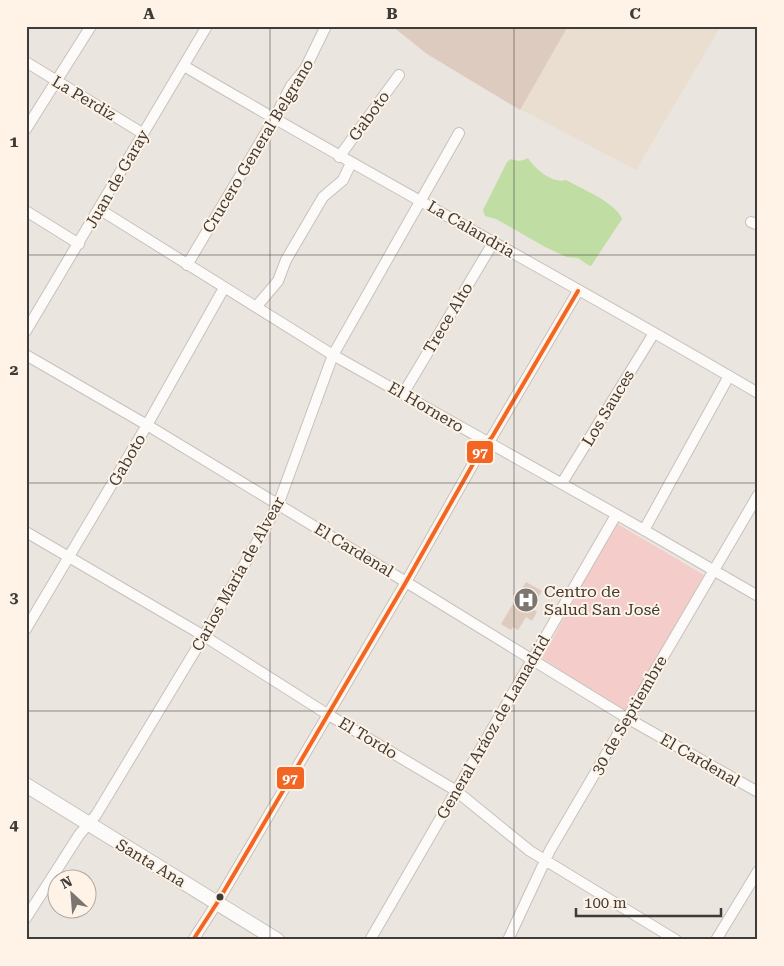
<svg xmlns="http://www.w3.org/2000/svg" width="784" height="966" font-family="'Roboto Serif',serif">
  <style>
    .built { fill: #e9ded0 }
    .green { fill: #f4cdcb }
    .water { fill: #c0dda4 }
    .building { fill: #ddcbc0 }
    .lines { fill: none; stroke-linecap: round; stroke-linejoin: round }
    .minor-casing { stroke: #c6c1bc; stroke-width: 12 }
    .tertiary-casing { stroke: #c6c1bc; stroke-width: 16 }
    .minor { stroke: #fcfbfa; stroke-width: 10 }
    .tertiary { stroke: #fcfbfa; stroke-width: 14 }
    .bus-1-casing { stroke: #fef3e6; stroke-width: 8 }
    .bus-1 { stroke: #f26522; stroke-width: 4 }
    .grid { fill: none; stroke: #3f3b36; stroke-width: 1; stroke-opacity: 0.55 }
    .bus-dot { fill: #3f3b36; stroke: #fef3e6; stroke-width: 2 }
    .labels { text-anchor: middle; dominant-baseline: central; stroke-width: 4; stroke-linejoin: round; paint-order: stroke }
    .street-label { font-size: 16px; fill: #3f3b36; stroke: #fef3e6 }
    .poi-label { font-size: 16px; fill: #3f3b36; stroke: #fef3e6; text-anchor: start }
    .line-badge { stroke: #fef3e6; stroke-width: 2 }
    .badge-label { font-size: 14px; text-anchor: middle; font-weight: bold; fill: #fff }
    .neatline { fill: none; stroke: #3f3b36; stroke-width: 2 }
    .grid-label { font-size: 16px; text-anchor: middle; font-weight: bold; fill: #3f3b36 }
  </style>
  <rect width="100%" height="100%" fill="#ebe5df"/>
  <path class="built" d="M392 26H721L636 170 520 109Z"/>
  <path class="green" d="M616 523 704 575 625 713 542 658Z"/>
  <path class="water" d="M528 158C535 169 552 184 566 180 580 188 617 203 622 219L591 266 588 265 578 258 567 257 545 247 496 219 485 216 483 210 507 162 511 159C518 162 522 161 528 158Z"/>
  <path class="building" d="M392 26H568L520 110 427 54Z
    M526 582 542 591 532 608 537 612 532 621 526 617 518 630 513 627 511 630 501 624Z"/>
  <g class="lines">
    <defs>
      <path id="minor" d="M26 62 142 133
        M184 66C374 178 568 281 758 393
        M26 129 91 26
        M339 157 399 75
        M99 209 333 355 644 530 758 596
        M26 211 79 244
        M751 222 758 225
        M187 265 274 119 291 86 305 69 326 26
        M256 307 278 281 286 260 323 197 343 180 351 163
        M26 331 207 26
        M26 355 147 425 406 582 627 718 758 792
        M403 394 493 243
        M562 483 654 333
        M644 530 729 376
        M26 532 204 636 327 714 455 790 530 851 676 940
        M26 629 147 425 224 288
        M26 918 79 835 96 815 204 636 278 505 333 355 459 133
        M193 940 217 903 406 582 481 450 492 437 578 291
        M370 940 616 515
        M508 940 550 850 758 495
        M716 940 758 871"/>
      <path id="tertiary" d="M26 785 277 940"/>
    </defs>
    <use href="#minor" class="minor-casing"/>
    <use href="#tertiary" class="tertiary-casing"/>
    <use href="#minor" class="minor"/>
    <use href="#tertiary" class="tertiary"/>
    <defs>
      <path id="bus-1" d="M193 940 217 903 406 582 481 450 492 437 578 291"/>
    </defs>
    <use href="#bus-1" class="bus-1-casing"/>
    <use href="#bus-1" class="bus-1"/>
  </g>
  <path class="grid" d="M270 26V940M514 26V940M26 255H758M26 483H758M26 711H758"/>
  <defs>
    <symbol id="hospital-disc" viewBox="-11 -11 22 22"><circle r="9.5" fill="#7b7671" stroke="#fef3e6"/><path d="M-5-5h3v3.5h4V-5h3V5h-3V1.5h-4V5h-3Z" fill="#fff"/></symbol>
  </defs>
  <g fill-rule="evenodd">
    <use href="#hospital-disc" x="512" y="586" width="28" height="28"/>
  </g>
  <circle class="bus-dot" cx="220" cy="897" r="4.5"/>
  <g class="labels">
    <g class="street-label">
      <text transform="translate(84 98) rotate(31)">La Perdiz</text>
      <text transform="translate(369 116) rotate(-54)">Gaboto</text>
      <text transform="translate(258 146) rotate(-59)">Crucero General Belgrano</text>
      <text transform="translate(117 179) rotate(-60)">Juan de Garay</text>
      <text transform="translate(471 229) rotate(30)">La Calandria</text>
      <text transform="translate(448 318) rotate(-59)">Trece Alto</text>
      <text transform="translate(426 407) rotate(30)">El Hornero</text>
      <text transform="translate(608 408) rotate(-59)">Los Sauces</text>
      <text transform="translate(127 460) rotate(-60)">Gaboto</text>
      <text transform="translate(354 550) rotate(31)">El Cardenal</text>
      <text transform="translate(238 574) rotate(-61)">Carlos María de Alvear</text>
      <text transform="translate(629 715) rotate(-60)">30 de Septiembre</text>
      <text transform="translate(493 727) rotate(-60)">General Aráoz de Lamadrid</text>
      <text transform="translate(368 738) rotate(31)">El Tordo</text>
      <text transform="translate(700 760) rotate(30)">El Cardenal</text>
      <text transform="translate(151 863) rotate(31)">Santa Ana</text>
    </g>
    <g class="poi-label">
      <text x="544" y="591">Centro de<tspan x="544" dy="18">Salud San José</tspan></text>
    </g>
  </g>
  <g class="line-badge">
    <rect x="466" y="440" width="28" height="24" rx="5" fill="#f26522"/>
    <rect x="276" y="766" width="29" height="24" rx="5" fill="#f26522"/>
  </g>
  <g class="badge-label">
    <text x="480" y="457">97</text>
    <text x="290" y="783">97</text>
  </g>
  <rect width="784" height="966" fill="none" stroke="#fef3e6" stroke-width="55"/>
  <g transform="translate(72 894) rotate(334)"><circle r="24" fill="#fef3e6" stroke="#b2a9a0"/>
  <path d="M0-4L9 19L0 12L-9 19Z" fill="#7b7671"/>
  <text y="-8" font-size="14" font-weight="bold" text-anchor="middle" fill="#3f3b36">N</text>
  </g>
  <path d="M576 908v8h145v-8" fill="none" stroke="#3f3b36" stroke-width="2.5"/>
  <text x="584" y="908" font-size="15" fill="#3f3b36" stroke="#fef3e6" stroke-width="4" paint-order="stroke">100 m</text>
  <rect x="28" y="28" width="728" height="910" class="neatline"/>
  <g class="grid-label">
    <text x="149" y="19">A</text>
    <text x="392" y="19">B</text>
    <text x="635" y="19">C</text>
    <text x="14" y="147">1</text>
    <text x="14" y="375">2</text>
    <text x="14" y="603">3</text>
    <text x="14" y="830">4</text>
  </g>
</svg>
